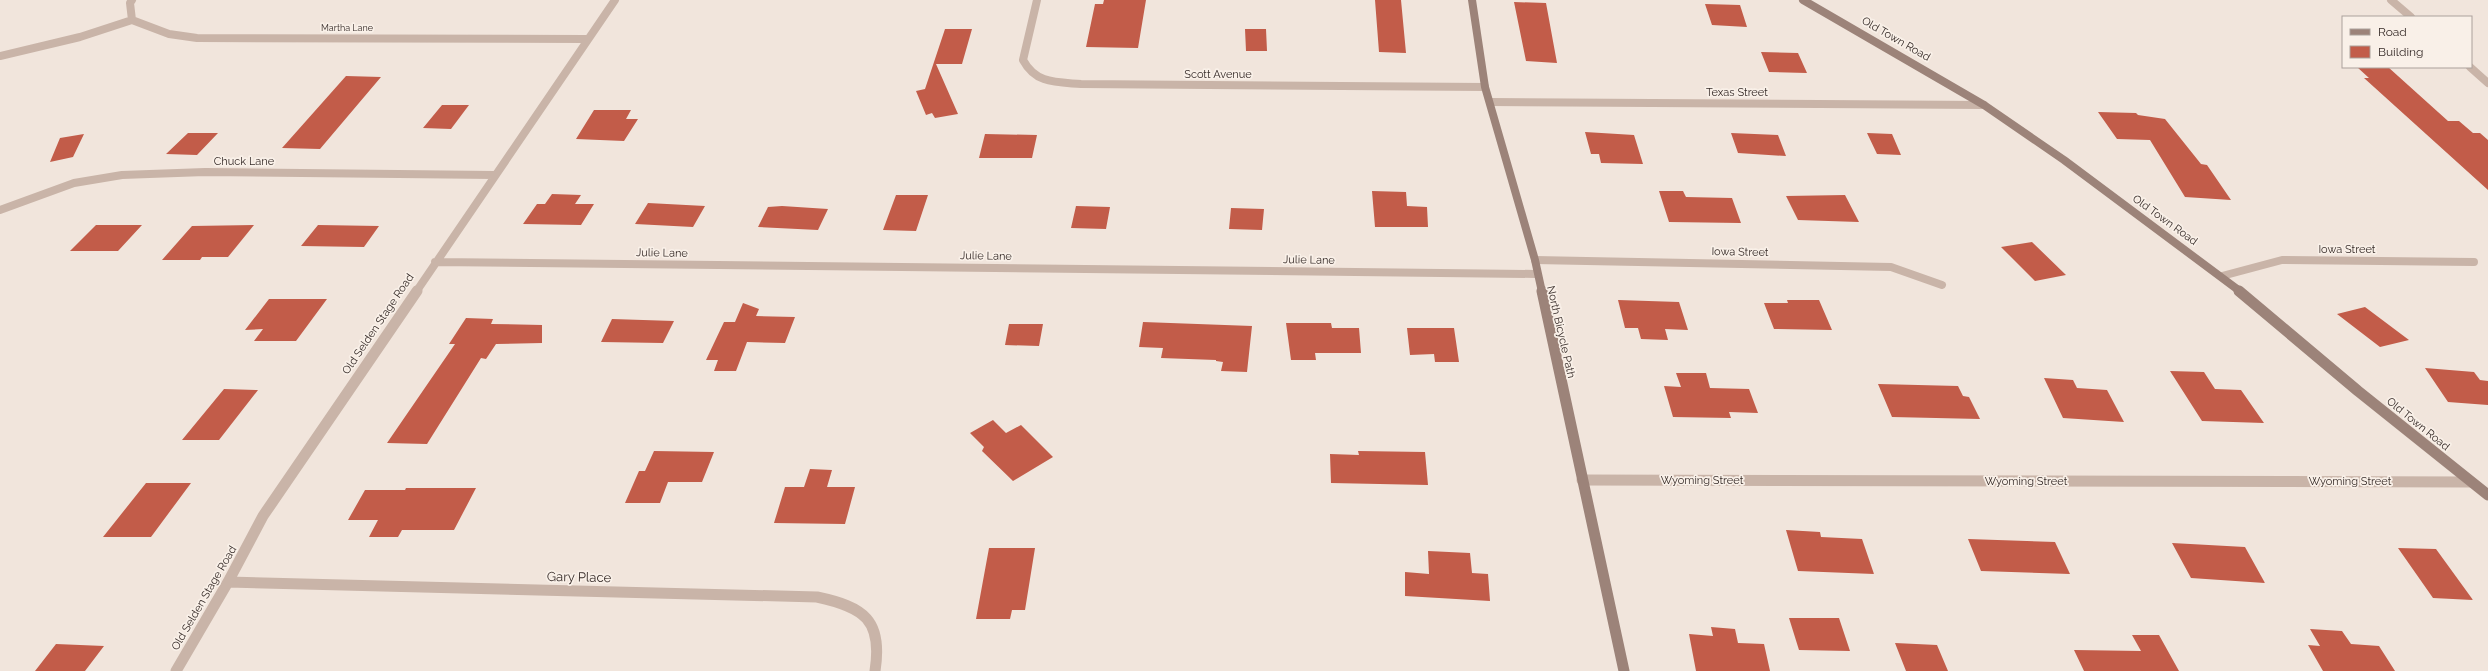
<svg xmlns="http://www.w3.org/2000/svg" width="2488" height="671" font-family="Raleway,sans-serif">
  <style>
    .building { fill: #c25c49 }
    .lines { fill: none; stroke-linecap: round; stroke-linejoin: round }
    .street-far1 { stroke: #c9b4a8; stroke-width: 8 }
    .street { stroke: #c9b4a8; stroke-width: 11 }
    .secondary-far1 { stroke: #9c8379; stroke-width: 8 }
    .secondary { stroke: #9c8379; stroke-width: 11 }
    .labels { text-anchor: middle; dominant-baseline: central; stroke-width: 3.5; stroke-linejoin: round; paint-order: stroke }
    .far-street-label { font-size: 9px; fill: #362b28; stroke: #f9f0e8 }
    .street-label { font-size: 11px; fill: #362b28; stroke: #f9f0e8 }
    .near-street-label { font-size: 13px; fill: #362b28; stroke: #f9f0e8 }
  </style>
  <rect width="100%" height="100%" fill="#f1e5dc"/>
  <path class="building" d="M1104 0H1146L1138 48 1086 47 1095 4H1103Z
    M1375 0H1401L1406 53 1379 52Z
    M1514 2 1546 3 1557 63 1526 61Z
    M1705 4 1740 5 1747 27 1712 25Z
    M945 29H972L962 64H936L958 114 935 118 932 113 926 115 916 91 925 89Z
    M1245 29H1266L1267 51H1246Z
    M1761 52 1798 53 1807 73 1769 72Z
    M2357 67H2388L2448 121H2459L2473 133H2480L2488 140V190L2364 78H2369Z
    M346 76 381 77 320 149 282 148Z
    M442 105H469L451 129 423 128Z
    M594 110H631L626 119H638L624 141 576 139Z
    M2098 112 2136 113 2138 115 2165 119 2201 164 2207 165 2231 200 2185 197 2150 140 2117 139Z
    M1585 132 1634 135 1643 164 1601 163 1599 154H1591Z
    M188 133H218L197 155 166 154Z
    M1731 133 1778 135 1786 156 1738 153Z
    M1867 133 1892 134 1901 155 1877 154Z
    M84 134 73 157 50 162 60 138Z
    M985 134 1037 135 1032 158H979Z
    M1372 191 1406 192 1407 206 1427 207 1428 227H1375Z
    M1659 191H1683L1686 197 1732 198 1741 223 1669 222Z
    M552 194 581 195 575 204H594L581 225 523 224 537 204H545Z
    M896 195H928L916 231 883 230Z
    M1845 195 1859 222 1798 220 1786 196Z
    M648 203 705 206 693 227 635 224Z
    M1076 206 1110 207 1106 229 1071 228Z
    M768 207 782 206 828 209 818 230 758 227Z
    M1231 208 1264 209 1262 230 1229 229Z
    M96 225H142L118 251H70Z
    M254 225 228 257H202L200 260H162L192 226Z
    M318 225 379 226 364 247 301 246Z
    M2032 242 2066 275 2035 281 2001 247Z
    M269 299H327L296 341H254L263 329 245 330Z
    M1618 300 1679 302 1688 330 1665 329 1668 340 1641 339 1638 328H1625Z
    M1787 300H1819L1832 330 1774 329 1764 303H1788Z
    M743 303 759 309 756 316 795 317 785 343 747 342 736 371H714L718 360H706L724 322H735Z
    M2365 307 2409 340 2380 347 2337 314Z
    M466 318 493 319 491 324 542 325V343L496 344 486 359 481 358 427 444 387 443 455 344H449Z
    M612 319 674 321 663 343 601 342Z
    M1143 322 1252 326 1247 372 1221 371 1223 362 1216 361V360L1161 358 1163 348 1139 347Z
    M1286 323H1331L1332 328H1359L1361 353H1315L1316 360H1291Z
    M1009 324H1043L1039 346 1005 345Z
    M1407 328H1454L1459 362H1435L1434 354 1410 355Z
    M2425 368 2474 372 2480 380 2488 381V405L2448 402Z
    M2170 371 2204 372 2215 389 2241 390 2264 423 2202 421Z
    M1676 373H1706L1710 388 1749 389 1758 413 1729 412 1731 418 1673 417 1664 386 1681 387Z
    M2044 378 2073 380 2077 388 2107 390 2124 422 2063 418Z
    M1878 384 1958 386 1963 396 1969 397 1980 419 1892 417Z
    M224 389 258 390 219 440H182Z
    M993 420 1006 433 1021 425 1053 457 1013 481 982 451 984 447 970 433Z
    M654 451 714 452 702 482H668L660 503H625L639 471H645Z
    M1358 451 1425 452 1428 485 1331 483 1330 454 1359 455Z
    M810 469 832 470 827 487H855L845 524 774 523 785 487H804Z
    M146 483H191L151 537H103Z
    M406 488H476L454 530H402L398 537H369L378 520H348L365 490H405Z
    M1786 530 1820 532 1821 537 1862 539 1874 574 1798 571Z
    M1968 539 2055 542 2070 574 1981 571Z
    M2172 543 2245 547 2265 583 2191 578Z
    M989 548H1035L1025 610H1012L1010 619H976Z
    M2398 548 2436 549 2473 600 2433 598Z
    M1428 551 1470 553 1472 573 1488 574 1490 601 1405 596V572L1429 574Z
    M1789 618H1839L1850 651 1799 650Z
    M1711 627 1735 629 1738 643 1764 644 1770 671H1696L1689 634 1713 636Z
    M2310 629 2342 631 2351 644 2379 646 2395 671H2323L2308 645 2320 646Z
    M2132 635H2159L2179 671H2084L2074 650 2141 651Z
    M1895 643 1937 645 1948 671H1906Z
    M56 644 104 646 85 671H35Z"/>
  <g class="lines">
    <path class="street-far1" d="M132 0 130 3 132 20 169 34 197 38 587 39
      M1037 0 1023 60C1036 84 1056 82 1081 84L1485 87
      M2391 0 2411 17
      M0 56 80 37 132 20
      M2470 67 2488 83
      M1490 102 1984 105
      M0 210 74 183 122 175 205 172 494 175
      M1535 260 1891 267 1942 285
      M435 262 1536 274
      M2222 276 2282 260 2474 262
      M416 292 615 0"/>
    <path class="street" d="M1582 480 2470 482
      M228 582 817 597C864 607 883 620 875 671
      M176 671 228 582 263 516 417 291"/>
    <path class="secondary-far1" d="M1472 0 1485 87 1535 260 1542 292
      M1803 0 1984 105 2064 160 2241 292"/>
    <path class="secondary" d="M1542 291 1624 671
      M2239 291 2358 391 2488 495"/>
  </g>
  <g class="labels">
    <g class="far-street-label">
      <text x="347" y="28">Martha Lane</text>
    </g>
    <g class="street-label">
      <text transform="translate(1896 39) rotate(30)">Old Town Road</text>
      <text x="1218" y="74">Scott Avenue</text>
      <text x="1737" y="92">Texas Street</text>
      <text x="244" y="161">Chuck Lane</text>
      <text transform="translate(2165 220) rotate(36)">Old Town Road</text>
      <text x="2347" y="249">Iowa Street</text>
      <text transform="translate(1740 252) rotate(1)">Iowa Street</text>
      <text transform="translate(662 253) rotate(1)">Julie Lane</text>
      <text transform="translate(986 256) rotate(1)">Julie Lane</text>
      <text transform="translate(1309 260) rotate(1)">Julie Lane</text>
      <text transform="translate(378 324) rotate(-56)">Old Selden Stage Road</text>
      <text transform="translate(1561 332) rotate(77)">North Bicycle Path</text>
      <text transform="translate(2418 424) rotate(39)">Old Town Road</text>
      <text x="1702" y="480">Wyoming Street</text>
      <text x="2026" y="481">Wyoming Street</text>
      <text x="2350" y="481">Wyoming Street</text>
      <text transform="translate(204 598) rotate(-60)">Old Selden Stage Road</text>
    </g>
    <g class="near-street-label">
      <text transform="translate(579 577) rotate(1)">Gary Place</text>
    </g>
  </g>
  <rect x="2342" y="16" width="130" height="52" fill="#f9f0e8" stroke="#aba19b"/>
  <rect x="2350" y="29" width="20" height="6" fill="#9c8379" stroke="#aba19b"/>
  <text x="2378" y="36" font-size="12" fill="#362b28">Road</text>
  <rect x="2350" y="46" width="20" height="12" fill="#c25c49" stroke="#aba19b"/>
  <text x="2378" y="56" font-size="12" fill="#362b28">Building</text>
</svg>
